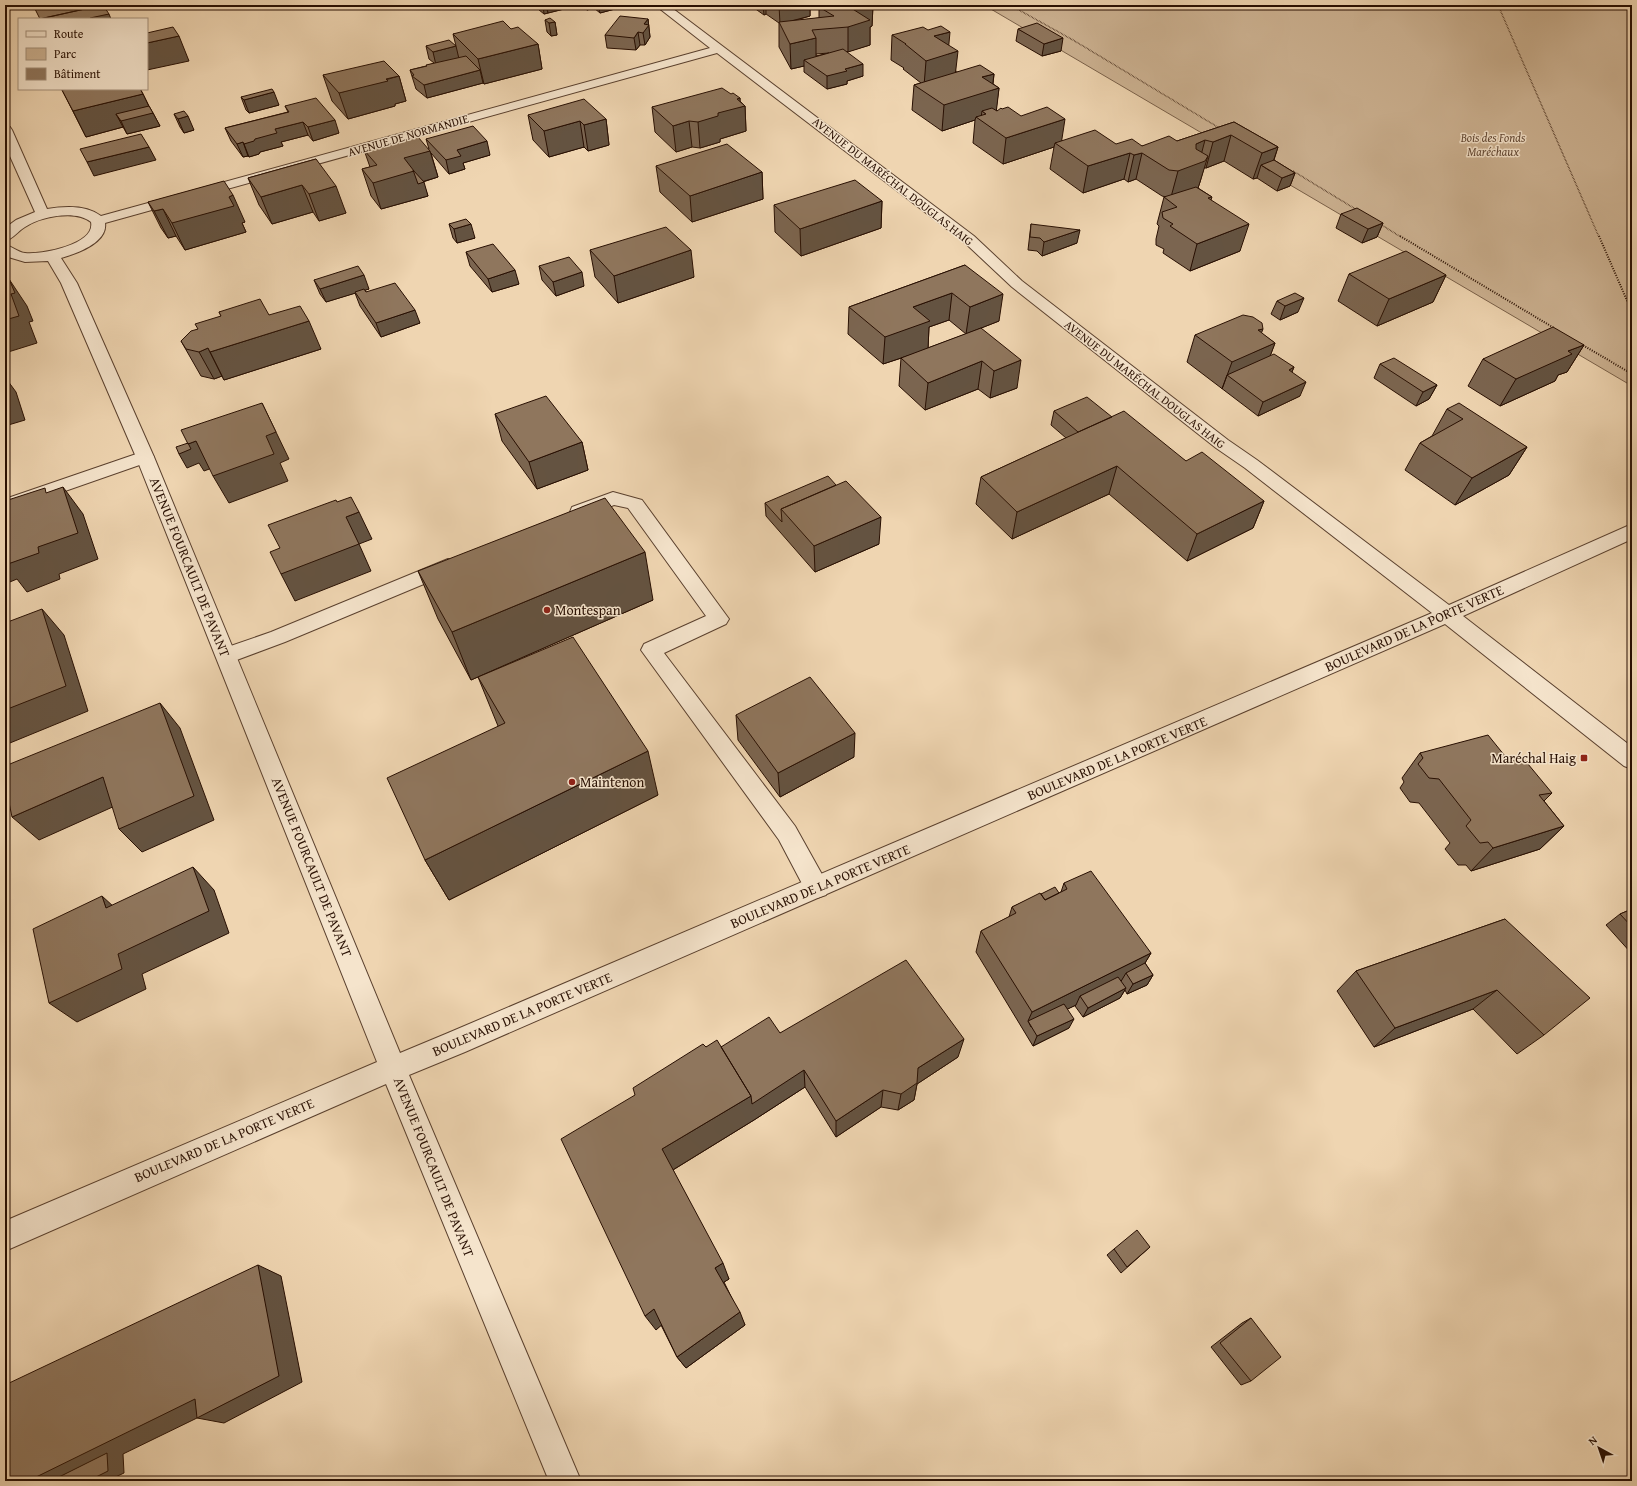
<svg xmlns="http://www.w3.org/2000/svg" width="1637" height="1486" font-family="'Gentium Book Plus',serif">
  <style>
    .green { fill: #cdb393; stroke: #7a614a }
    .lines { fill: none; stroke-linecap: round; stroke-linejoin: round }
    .service-casing { stroke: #5a402e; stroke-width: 2 }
    .tertiary-casing { stroke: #5a402e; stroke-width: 2 }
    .path-far1 { stroke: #280f02; stroke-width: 1.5; stroke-dasharray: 0.5 1; stroke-linecap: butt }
    .path { stroke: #280f02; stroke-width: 2; stroke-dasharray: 1 1.5; stroke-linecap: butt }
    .service { fill: #f5e4cc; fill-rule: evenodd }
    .tertiary { fill: #f5e4cc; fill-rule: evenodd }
    .wall { fill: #7b6550; stroke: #280f02; fill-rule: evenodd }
    .shaded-wall { fill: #645341; stroke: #280f02 }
    .building { fill: #8f765d; stroke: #280f02 }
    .poi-dot { fill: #8f2418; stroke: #f5e4cc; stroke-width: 1.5 }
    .labels { text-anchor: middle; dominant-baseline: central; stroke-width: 3; stroke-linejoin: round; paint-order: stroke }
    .far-street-label { font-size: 12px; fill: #280f02; stroke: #f5e4cc }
    .far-park-label { font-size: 12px; font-style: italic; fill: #624835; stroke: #f5e4cc }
    .street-label { font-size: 14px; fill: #280f02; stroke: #f5e4cc }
    .poi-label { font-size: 14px; fill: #280f02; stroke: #f5e4cc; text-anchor: start }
  </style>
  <rect width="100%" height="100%" fill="#efd5b1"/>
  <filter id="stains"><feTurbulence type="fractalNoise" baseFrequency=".005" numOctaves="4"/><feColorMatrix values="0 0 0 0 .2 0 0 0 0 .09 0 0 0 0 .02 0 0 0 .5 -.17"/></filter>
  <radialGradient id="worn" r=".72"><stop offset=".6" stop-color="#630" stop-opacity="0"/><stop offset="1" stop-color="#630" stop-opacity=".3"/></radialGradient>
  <path class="green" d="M984 5H1632V386Z"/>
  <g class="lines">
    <defs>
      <path id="service" d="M145 451 151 453 154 457 151 461 5 512V499Z
        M613 492 642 500 729 619 726 624 664 653 795 826 829 887 826 895 817 898 808 895 779 840 641 650 644 644 706 616 628 508 614 505 586 517 579 518 572 517 570 512 572 507Z
        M448 559 455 561 458 566 455 571 285 642 226 664 219 662 216 656 219 650 271 632Z"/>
      <path id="tertiary" d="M655 5H668L974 236 1022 281 1228 440 1257 460 1449 605 1632 524V539L1463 616 1632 747V769L1624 766 1445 624 465 1052 409 1075 581 1481H549L386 1084 5 1251V1221L377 1062 136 457 61 283 48 261 25 262 5 256V245C12 246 17 252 25 253 40 255 96 245 91 222 75 209 40 217 25 227 18 231 13 239 5 241V228L16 220 35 212 5 145V126L10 127 12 130 47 209C64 206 87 205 101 216L710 48ZM717 53 964 242 1012 287 1216 448 1245 468 1432 613 448 1033 400 1053 154 457 77 283 61 258C75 254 108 243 105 223Z"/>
    </defs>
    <use href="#service" class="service-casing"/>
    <use href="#tertiary" class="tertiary-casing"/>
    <path class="path-far1" d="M1010 5 1073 40 1221 129
      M1498 5 1599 237
      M1293 171 1357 210
      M1380 224 1401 237"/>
    <path class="path" d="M1400 236 1554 328
      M1599 236 1632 312
      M1581 344 1632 374"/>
    <use href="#service" class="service"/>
    <use href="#tertiary" class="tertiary"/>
  </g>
  <path class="wall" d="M533 5H580L544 14Z
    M580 5H626V6L600 13 594 8 587 10Z
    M750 5H810V16L793 21 819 18V7L826 5H873L872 26 870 27V45L846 52 863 76 847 81V84L827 89 804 72V66L791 69 779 47V23L766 14 764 15ZM829 53 816 56V54Z
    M648 19 650 37 645 45H640L636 50 607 48 605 35Z
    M545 20 555 22 557 35 551 36 547 32Z
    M511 29 538 44 542 69 484 84 483 83 427 98 416 89 410 70 426 66 434 63 429 59 426 46H456L453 34Z
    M1018 29 1061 51 1042 56 1016 41Z
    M892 35 949 46 956 72 994 74 993 84 999 88 996 110 1061 141 1142 146 1177 141 1234 122 1278 147 1274 160 1295 173 1290 186 1277 191 1257 178 1253 179 1224 161 1206 168H1204L1200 182 1198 188 1212 197 1211 200 1240 251 1190 271 1163 253 1164 249 1156 245V239L1159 226 1157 224 1164 197H1166L1162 196 1136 179 1128 182 1124 179 1083 193 1050 169 1054 147 1003 164 973 143 975 120 942 131 912 110 914 85 921 83 903 69 904 68 891 60Z
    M323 75 399 76 406 101 395 104V106L348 119 332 101Z
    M68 89H141V90L149 106 153 113 160 126 127 134 123 127 86 137 62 90Z
    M241 97 279 105 249 113 246 110Z
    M740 98V101L745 106 746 131 720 139V142L700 148 692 147 676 152 655 132 652 107Z
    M285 106 339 133 313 141 308 135 281 142 283 146 260 152 259 154 249 157 248 156 243 157 231 141 225 128 288 112Z
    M174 114 194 130 184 133 180 127Z
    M528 115 606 119 609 145 588 151 584 147 549 157 533 140Z
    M426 139 490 155 463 163 465 169 449 174 431 153 438 177 423 182 428 196 381 209 371 196 362 169 370 167 364 150 429 149Z
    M316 159 346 213 319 221 313 212 272 224 259 205 248 178Z
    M656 166 762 172 763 199 692 222 660 192Z
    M882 201 881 228 801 256 775 232 774 205Z
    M148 202 245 222 242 223 246 232 185 250 176 236 168 238 161 228Z
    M1341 214 1383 223 1377 237 1362 243 1336 228Z
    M449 224 475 238 457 243 453 238Z
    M1031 224 1077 243 1042 256 1037 251 1028 250Z
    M590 250 694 277 618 303 595 277Z
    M466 252 519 284 492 292 470 266Z
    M965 265 999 321 981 328 1017 388 990 398 978 389 925 410 899 386 901 358 914 354 883 364 848 334 849 307ZM949 320 966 334 928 348 929 327Z
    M539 266 584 286 556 296 542 280Z
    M1349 274 1446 275 1433 302 1377 326 1338 301Z
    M314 280 369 289 365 290 366 292 420 323 381 337 360 306 355 293 326 302 320 294Z
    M1277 301 1298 312 1280 320 1271 314Z
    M219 312 269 315 321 349 224 380 222 376 214 379 201 376 181 341 198 329 221 316Z
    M1261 333 1275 343 1270 356 1294 367 1292 372 1300 396 1258 416 1187 362 1195 335Z
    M1584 345 1567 372 1558 375 1555 381 1500 406 1468 386 1483 359Z
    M1380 364 1437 385 1429 399 1416 406 1374 378Z
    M1447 409 1527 447 1509 475 1455 505 1405 470 1420 443 1432 436Z
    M1054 411 1112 417 1186 461 1264 501 1253 528 1187 561 1109 494 1012 539 976 504 981 477 1066 438 1051 425Z
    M495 414 582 442 588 470 537 489 502 441Z
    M765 503 879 544 815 572 766 516Z
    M418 571 653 600 471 680 438 619Z
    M478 677 658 795 449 900 425 860 498 726Z
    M736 715 854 757 780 797 738 740Z
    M1420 753 1509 761 1552 793 1544 801 1564 826 1540 849 1471 871 1466 865H1458L1445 849 1450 843 1419 803 1410 802 1400 788 1404 782 1402 778Z
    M1064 883 1151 953 1145 963 1153 975 1147 985 1127 994 1125 990 1120 998 1083 1017 1075 1006 1076 1005 1067 1009 1069 1028 1033 1046 976 952 981 931 1009 917 1012 907 1041 894 1059 893 1061 892Z
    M1632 909V954L1606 925 1620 914Z
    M1505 919 1544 1035 1517 1054 1473 1009 1374 1047 1337 991 1356 971Z
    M780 1033 958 1057 917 1084 914 1100 898 1110 881 1107 836 1137 805 1087 754 1120 673 1170 729 1279 724 1282 745 1325 686 1368 677 1357 661 1325 656 1330 635 1095 706 1047H721Z
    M1150 1247 1121 1273 1107 1255 1114 1249Z
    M1251 1318V1381L1241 1385 1211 1347 1242 1323Z"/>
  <path class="shaded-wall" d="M543 5H546L548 13 544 14Z
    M546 5H580L548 13Z
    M586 5H593L594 8 587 10Z
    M598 5H626V6L600 13Z
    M763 5H766V14L764 15Z
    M779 5H810V16L780 24Z
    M861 5H873L872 26 870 27V45L848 52V27L851 8Z
    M109 14 111 19H63Z
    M648 19 650 37 645 45 643 33 644 24Z
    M555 22 557 35 551 36 549 23Z
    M638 32 640 45 636 50 634 38Z
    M950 32 948 54 958 51 955 77 924 86 926 61 934 36Z
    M179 36 189 61 147 70V43Z
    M816 38V63L804 60V66L791 69 790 44Z
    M1063 38 1061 51 1042 56 1044 44Z
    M538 44 542 69 484 84 478 59Z
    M456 46 459 59 436 65 433 52Z
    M863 64V76L847 81V84L827 89V76L845 69Z
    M480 70 483 83 427 98 424 85Z
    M994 74 992 90 999 88 996 114H986L982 111 981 118 976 117 975 120 942 131 944 105 982 77Z
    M399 76 406 101 395 104V106L348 119 339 93Z
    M274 92 279 105 249 113 244 100Z
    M143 94 152 113H153L160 126 127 134 121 121 116 114 123 127 86 137 73 111Z
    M740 98V107L745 106 746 131 720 139V142L700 148 698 122 718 113 737 99Z
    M188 116 194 130 184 133 178 119Z
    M606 119 609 145 588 151 584 125Z
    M1065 119 1061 145 1055 143 1054 147 1003 164 1006 138Z
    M335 120 339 133 313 141 308 127Z
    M580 121 584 147 549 157 544 131Z
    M689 121 692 147 676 152 673 126Z
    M303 122 308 135 281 142 283 146 260 152 259 154 249 157 244 144 275 129Z
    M1231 135 1224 161 1206 168 1213 142Z
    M1205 140 1199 163 1208 156 1200 182 1198 188 1171 197 1178 171 1196 144Z
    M487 141 490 155 463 163 465 169 449 174 446 160 457 150Z
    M243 142 248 156 243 157 237 144Z
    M149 147 156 160 94 176 87 162Z
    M1278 147 1270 171 1261 165 1257 178 1253 179 1262 153Z
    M430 151 438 177 418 183 424 182 428 196 381 209 373 183 399 156Z
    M1130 153 1124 179 1083 193 1088 166Z
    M1142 153 1136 179 1128 182 1134 155Z
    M762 172 763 199 692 222 690 196Z
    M1295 173 1290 186 1277 191 1282 178Z
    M302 185 313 212 272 224 261 197Z
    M336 186 346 213 319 221 309 194Z
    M233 195 245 222 242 223 246 232 185 250 172 223 229 197Z
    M882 201 881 228 801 256 800 229Z
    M163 209 176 236 168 238 154 211Z
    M1383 223 1377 237 1362 243 1368 229Z
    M471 224 475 238 457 243 454 229Z
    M1249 224 1240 251 1190 271 1197 244Z
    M1080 230 1077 243 1042 256 1044 242Z
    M691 250 694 277 618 303 614 276Z
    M515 270 519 284 492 292 488 279Z
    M582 272 584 286 556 296 553 282Z
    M364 275 369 289 326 302 320 289Z
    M1446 275 1433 302 1377 326 1389 299Z
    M9 279 27 306 33 321 29 322 37 343 5 353V320L11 294Z
    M952 293 949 320 929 327 928 349 883 364 885 337 913 307Z
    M1003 294 999 321 966 334 970 307Z
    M1304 298 1298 312 1280 320 1285 306Z
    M415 310 420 323 381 337 376 323Z
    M309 321 321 349 224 380 210 352Z
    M1263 329 1254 352 1275 343 1265 370 1227 375 1222 389 1232 362 1258 330Z
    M1584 345 1567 372 1558 375 1555 381 1500 406 1516 379 1568 351Z
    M208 348 222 376 214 379 199 352Z
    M1021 360 1017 388 990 398 994 371Z
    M982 361 978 389 925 410 928 383Z
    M1294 367 1288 381 1289 370Z
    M5 377 16 392 25 420 5 426Z
    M1306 382 1300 396 1258 416 1263 402Z
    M1437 385 1429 399 1416 406 1423 392Z
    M262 403 289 459 280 463 288 481 229 503 213 476Z
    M196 441 212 468 204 471 199 463 187 468 179 454 188 444Z
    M582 442 588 470 537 489 529 462Z
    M1527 447 1509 475 1455 505 1472 478Z
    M1117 466 1109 494 1012 539 1017 512Z
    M63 487 83 514 98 559 59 574 60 579 27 592 17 579 5 584V554Z
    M1264 501 1253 528 1187 561 1197 534Z
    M359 512 372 539 359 544 371 571 295 601 281 574 346 517Z
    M881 517 879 544 815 572 814 546Z
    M645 552 653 600 471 680 452 632Z
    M42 609 64 635 88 711 5 745V710Z
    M160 703 180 728 214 820 142 852 119 829Z
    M855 733 854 757 780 797 778 773Z
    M648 751 658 795 449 900 425 860Z
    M103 777 126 801 39 840 12 817Z
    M1564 826 1540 849 1471 871 1493 848Z
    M193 867 214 890 229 933 142 974 146 989 77 1022 49 1003 118 954Z
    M102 896 126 918 106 908Z
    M1151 953 1139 973H1126L1120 983 1080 996 1076 1005 1031 1027 1028 1021 1032 1012Z
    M1153 975 1147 985 1127 994 1133 984Z
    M1126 988 1120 998 1083 1017 1088 1008Z
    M1497 990 1473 1009 1374 1047 1395 1028Z
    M1074 1019 1069 1028 1033 1046 1037 1036Z
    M964 1039 958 1057 917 1084 914 1100 898 1110 901 1094 918 1068Z
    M804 1070 805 1087 754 1120 671 1171 662 1149 751 1096Z
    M883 1090 881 1107 836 1137V1121Z
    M723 1263 729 1279 721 1284 715 1268Z
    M258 1265 281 1276 302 1382 224 1423 197 1418 123 1454 124 1473 107 1481H28Z
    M654 1309 664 1323 656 1330 645 1316Z
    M740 1312 745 1325 686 1368 677 1357Z"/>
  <path class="building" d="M33 5H85V6L92 5 94 7 40 19Z
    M103 5 109 14 90 18 91 19H39Z
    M826 5H861L851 8 870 20 848 27 812 30 816 38 790 44 779 22 834 16 819 7Z
    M620 16 648 19 644 24 649 25 643 33 638 32 634 38 605 35Z
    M550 18 555 22 549 23 545 20Z
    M503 21 511 29 518 27 538 44 478 59 453 34Z
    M1037 23 1063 38 1044 44 1018 29Z
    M941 26 950 32 934 36 958 51 926 61 905 44H906L892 35 923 27 928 30Z
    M173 27 179 36 147 43V33Z
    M449 40 456 46 433 52 426 46Z
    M843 49 863 64 845 69 847 71 827 76 804 60Z
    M466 56 480 70 424 85 412 76 414 75 410 70 427 66 426 65Z
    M384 61 399 76 386 79 388 81 339 93 323 75Z
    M980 65 994 74 982 77 999 88 944 105 914 85Z
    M722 88 731 94 733 93 740 98 737 99 745 106 718 113V116L698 122 689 121 673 126 652 107Z
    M68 89H140L143 94 73 111 62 90Z
    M272 89 274 92 244 100 241 97Z
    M316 98 335 120 308 127 303 122 275 129 277 133 255 139 254 141 244 144 243 142 237 144 225 128 289 112 285 106Z
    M584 99 606 119 584 125 580 121 544 131 528 115Z
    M149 106 153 113 121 121 116 114Z
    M1008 107 1021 116 1047 107 1065 119 1006 138 976 117 986 114 982 111 992 108 997 111 1001 108 1002 109Z
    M184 111 188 116 178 119 174 114Z
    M1234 122 1278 147 1262 153 1231 135 1213 142 1205 140 1196 144V149L1208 156 1205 161 1178 171 1169 170 1142 153 1134 155 1130 153 1088 166 1055 143 1095 130 1116 144 1132 139 1142 146 1169 136 1177 141Z
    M473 126 487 141 457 150 461 156 446 160 426 139Z
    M141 134 149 147 87 162 80 149Z
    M418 137 430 151 404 158 414 171 373 183 362 169 377 165 364 150Z
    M727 144 762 172 690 196 656 166Z
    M316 159 336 186 309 194 302 185 261 197 248 178Z
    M1274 160 1295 173 1282 178 1261 165Z
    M413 170 424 182 418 184Z
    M855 180 882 201 800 229 774 205Z
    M224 181 233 195 229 197 234 206 172 223 163 209 154 211 148 202Z
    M1196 187 1212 197 1208 198 1249 224 1197 244 1170 226 1173 224 1163 218 1162 212 1177 207 1164 197Z
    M1357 208 1383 223 1368 229 1341 214Z
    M466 219 471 224 454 229 449 224Z
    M1031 224 1080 230 1044 242 1040 238 1030 237Z
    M666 227 691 250 614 276 590 250Z
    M493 244 515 270 488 279 466 252Z
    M1406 251 1446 275 1389 299 1349 274Z
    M569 257 582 272 553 282 539 266Z
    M965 265 1003 294 970 307 952 293 913 307 930 321 885 337 849 307Z
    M358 266 364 275 320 289 314 280Z
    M9 279 15 293 11 294 19 316 5 320V280Z
    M395 283 415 310 376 323 355 292 364 289 366 292Z
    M1295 293 1304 298 1285 306 1277 301Z
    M260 299 269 315 300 306 309 321 210 352 208 348 199 352 186 349 181 341 191 331 198 329 195 324 221 316 219 312Z
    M1243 315 1253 317 1262 323 1263 329 1258 330 1275 343 1232 362 1195 335Z
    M1553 327 1584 345 1568 351 1572 354 1516 379 1483 359Z
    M981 328 1021 360 994 371 982 361 928 383 901 358Z
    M1274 354 1294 367 1289 370 1306 382 1263 402 1227 375Z
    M1394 358 1437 385 1423 392 1380 364Z
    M546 396 582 442 529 462 495 414Z
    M1087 397 1112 417 1078 432 1054 411Z
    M262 403 276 432 266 436 274 454 213 476 196 441 188 444 181 430Z
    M1459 403 1527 447 1472 478 1420 443 1463 419 1447 409Z
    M1124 411 1186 461 1202 452 1264 501 1197 534 1117 466 1017 512 981 477Z
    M188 443 191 449 179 454 176 447Z
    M828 476 836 485 781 509 782 522 765 503Z
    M846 481 881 517 814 546 781 509Z
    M63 487 78 533 38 547 39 553 5 565V501L45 488 46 493Z
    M351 497 359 512 346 517 359 544 281 574 270 552 280 548 268 525 336 500 337 502Z
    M605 498 645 552 452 632 418 571Z
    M42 609 66 686 5 710V623Z
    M573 637 648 751 425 860 387 778 505 723 478 677Z
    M810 677 855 733 778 773 736 715Z
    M160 703 194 796 119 829 103 777 12 817 5 783V766Z
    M1488 735 1509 761 1523 758 1552 793 1539 795 1564 826 1493 848 1488 842 1480 843 1466 826 1471 820 1439 779 1429 778 1418 764 1423 758 1420 753Z
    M193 867 209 911 118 954 122 969 49 1003 33 929 102 896 106 908Z
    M1091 871 1151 953 1032 1012 981 931 1016 913 1012 907 1040 893 1045 900 1067 889 1064 883Z
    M1055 887 1059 893 1045 900 1041 894Z
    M1632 909V927L1620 914Z
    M1505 919 1590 998 1544 1035 1497 990 1395 1028 1356 971Z
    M906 960 964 1039 918 1068 917 1083 901 1094 883 1090 836 1121 804 1070 752 1104 751 1096 721 1047 769 1017 780 1033Z
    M1145 963 1153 975 1133 984 1126 973Z
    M1118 977 1126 988 1088 1008 1080 996Z
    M1064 1004 1074 1019 1037 1036 1028 1021Z
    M717 1040 751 1096 662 1149 723 1263 715 1268 740 1312 677 1357 654 1309 645 1316 561 1139 635 1095 633 1088 703 1044 706 1047Z
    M1137 1230 1150 1247 1127 1267 1114 1249Z
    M258 1265 279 1376 197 1418 195 1399 28 1481H5V1385Z
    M1251 1318 1281 1357 1251 1381 1220 1343Z
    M107 1453 108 1471 88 1481H51Z"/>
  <g class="poi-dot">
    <circle cx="547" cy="610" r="4"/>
    <rect x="1580" y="754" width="8" height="8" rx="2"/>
    <circle cx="572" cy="782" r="4"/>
  </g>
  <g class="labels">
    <g class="far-street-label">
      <text transform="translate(408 135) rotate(-16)">AVENUE DE NORMANDIE</text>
      <text transform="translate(893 181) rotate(38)">AVENUE DU MARÉCHAL DOUGLAS HAIG</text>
      <text transform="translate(1145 384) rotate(38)">AVENUE DU MARÉCHAL DOUGLAS HAIG</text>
    </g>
    <g class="far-park-label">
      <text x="1493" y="137">Bois des Fonds<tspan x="1493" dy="14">Maréchaux</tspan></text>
    </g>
    <g class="street-label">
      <text transform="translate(190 567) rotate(68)">AVENUE FOURCAULT DE PAVANT</text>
      <text transform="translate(1414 628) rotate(-24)">BOULEVARD DE LA PORTE VERTE</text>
      <text transform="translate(1117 758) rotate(-23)">BOULEVARD DE LA PORTE VERTE</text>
      <text transform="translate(312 867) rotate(68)">AVENUE FOURCAULT DE PAVANT</text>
      <text transform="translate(820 886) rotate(-23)">BOULEVARD DE LA PORTE VERTE</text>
      <text transform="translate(522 1014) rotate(-23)">BOULEVARD DE LA PORTE VERTE</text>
      <text transform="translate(224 1140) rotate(-23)">BOULEVARD DE LA PORTE VERTE</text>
      <text transform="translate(434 1167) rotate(68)">AVENUE FOURCAULT DE PAVANT</text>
    </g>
    <g class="poi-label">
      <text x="555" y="610">Montespan</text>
      <text x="1576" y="758" text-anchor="end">Maréchal Haig</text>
      <text x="580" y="782">Maintenon</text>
    </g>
  </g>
  <rect width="1637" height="1486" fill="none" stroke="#efd5b1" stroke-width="20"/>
  <rect x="6" y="6" width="1625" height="1474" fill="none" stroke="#280f02" stroke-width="2"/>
  <rect x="10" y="10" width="1617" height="1466" fill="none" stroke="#280f02"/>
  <rect x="18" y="18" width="130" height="72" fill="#f5e4cc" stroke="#a38f7b"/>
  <rect x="26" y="31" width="20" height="6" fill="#f5e4cc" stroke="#a38f7b"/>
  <text x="54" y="38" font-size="12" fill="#280f02">Route</text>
  <rect x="26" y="48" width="20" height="12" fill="#cdb393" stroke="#a38f7b"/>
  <text x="54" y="58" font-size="12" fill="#280f02">Parc</text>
  <rect x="26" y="68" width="20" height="12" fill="#8f765d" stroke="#a38f7b"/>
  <text x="54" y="78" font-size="12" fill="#280f02">Bâtiment</text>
  <g transform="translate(1599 1448) rotate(320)" stroke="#f5e4cc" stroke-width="3" paint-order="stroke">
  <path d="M0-3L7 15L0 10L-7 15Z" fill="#280f02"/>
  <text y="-6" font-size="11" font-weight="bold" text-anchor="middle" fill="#280f02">N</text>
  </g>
  <rect width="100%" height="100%" filter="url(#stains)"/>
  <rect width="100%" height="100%" fill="url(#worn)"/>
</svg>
